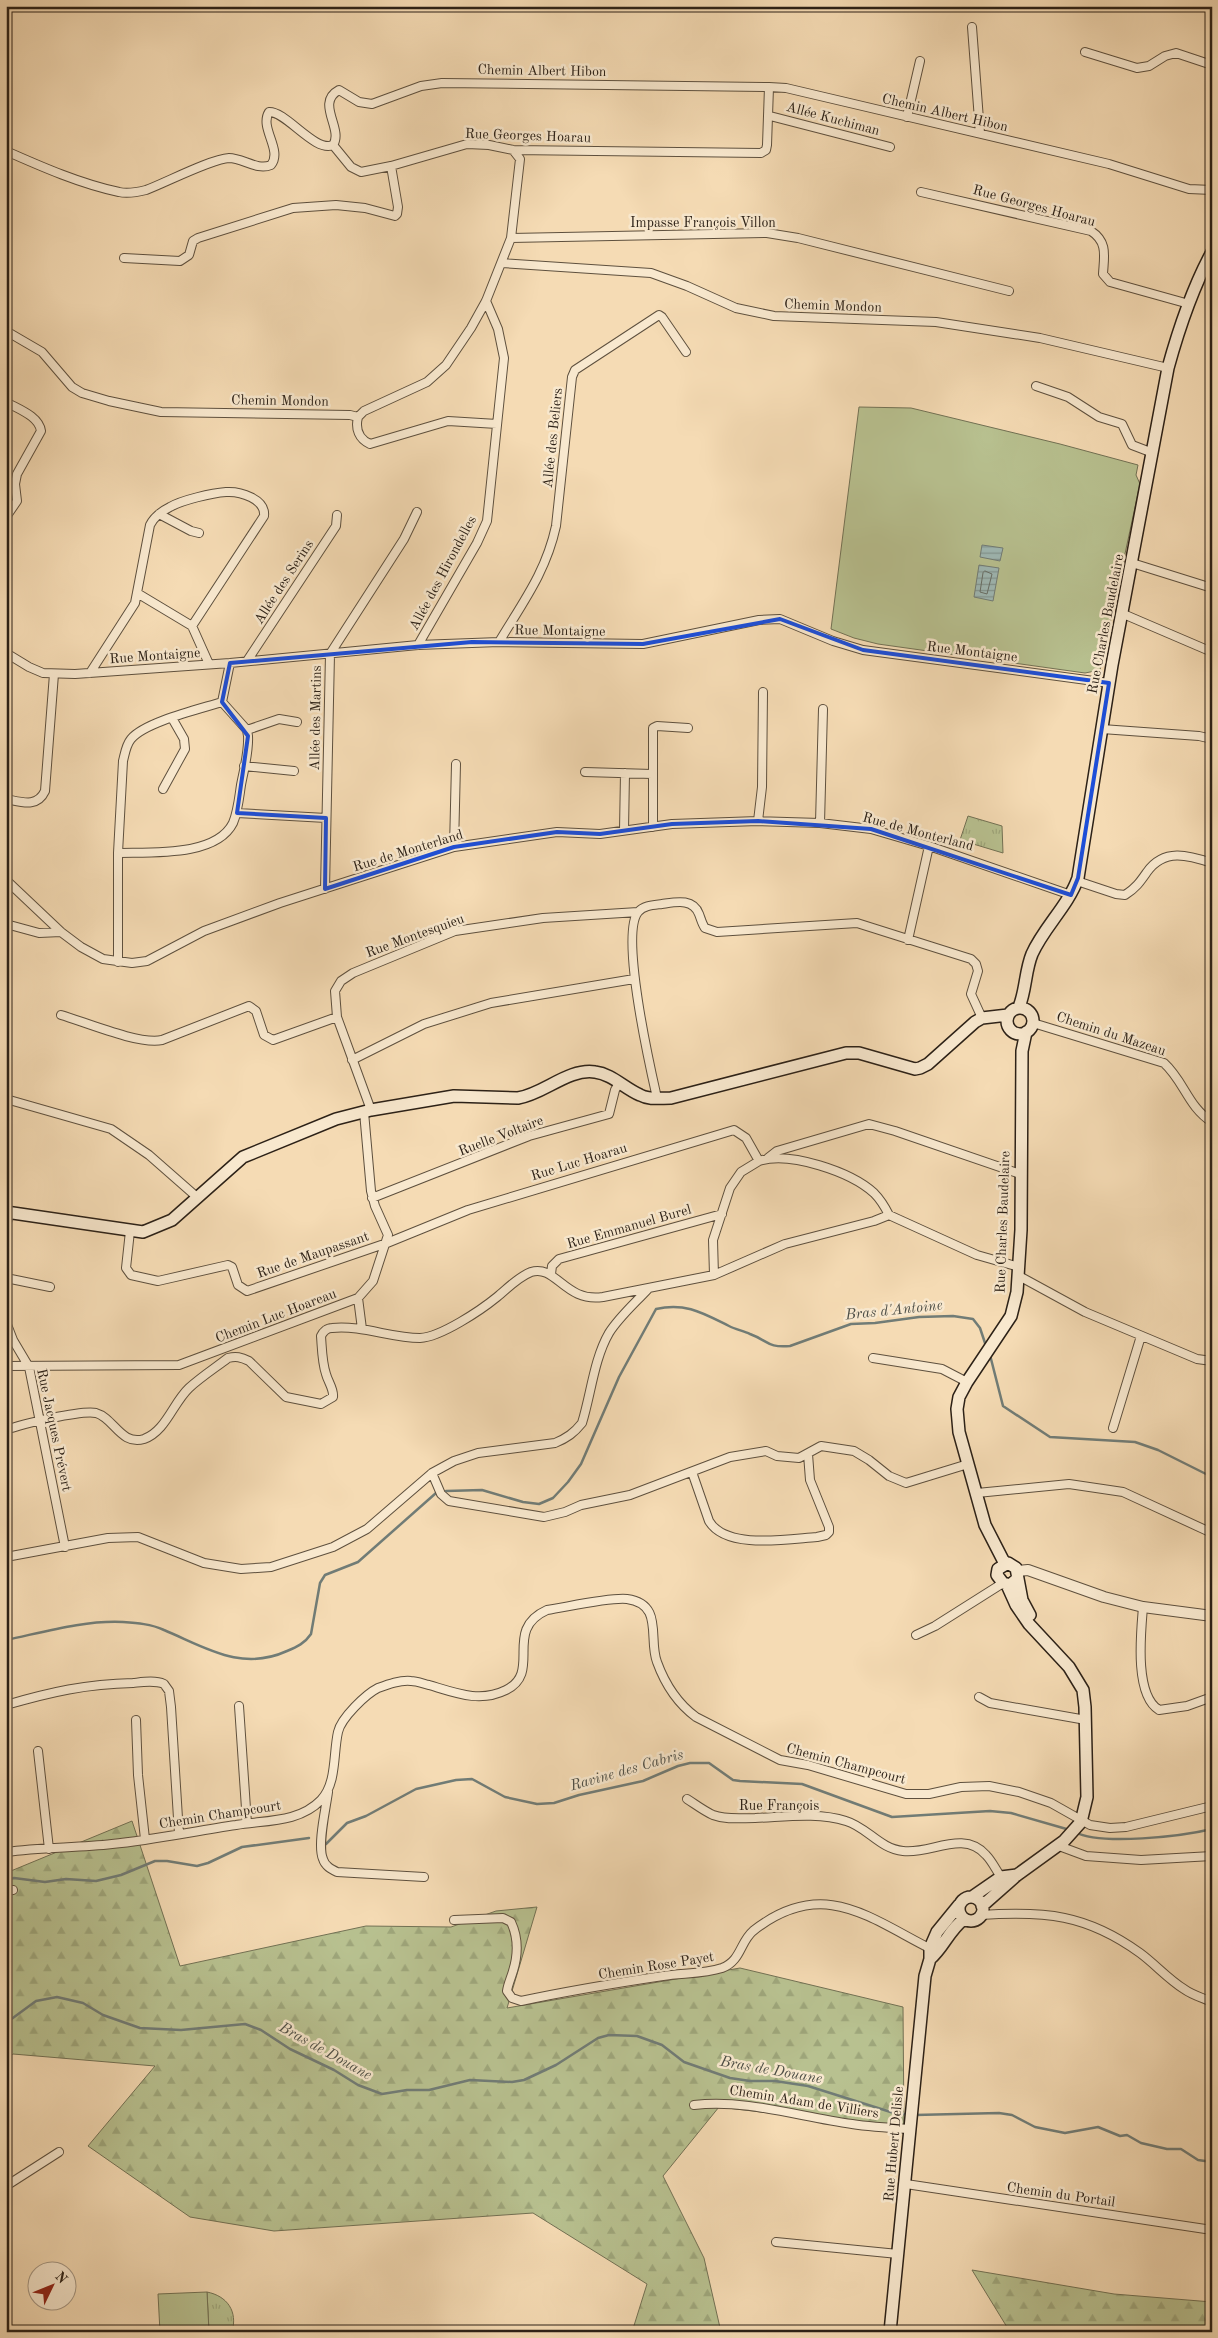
<svg xmlns="http://www.w3.org/2000/svg" width="1218" height="2338" font-family="'Old Standard TT',serif">
  <style>
    .grass { fill: url(#grass-tufts); stroke: #727154 }
    .forest { fill: url(#forest-firs); stroke: #727154 }
    .pitch { fill: #b8c190; stroke: #727154 }
    .water { fill: url(#water-rules); stroke: #717c76 }
    .lines { fill: none; stroke-linecap: round; stroke-linejoin: round }
    .shore { stroke: #666d66; stroke-width: 1 }
    .stream { stroke: #717c76; stroke-width: 2.5 }
    .minor-casing { stroke: #5e503e; stroke-width: 10 }
    .tertiary-casing { stroke: #5e503e; stroke-width: 12 }
    .secondary-casing { stroke: #2c2117; stroke-width: 14 }
    .minor { stroke: #f8e8ce; stroke-width: 8 }
    .tertiary { stroke: #f8e8ce; stroke-width: 10 }
    .secondary { stroke: #f8e8ce; stroke-width: 11 }
    .marked { fill: none; stroke: #1d4ed8; stroke-width: 4; stroke-linejoin: round }
    .labels { text-anchor: middle; dominant-baseline: central; stroke-width: 5; stroke-linejoin: round; paint-order: stroke }
    .street-label { font-size: 14px; fill: #2c2117; stroke: #f8e8ce }
    .water-label { font-size: 15px; font-style: italic; fill: #4e4f47; stroke: #f8e8ce }
  </style>
  <defs>
    <pattern id="grass-tufts" width="24" height="20" patternUnits="userSpaceOnUse" patternTransform="scale(1.25)"><rect width="24" height="20" fill="#b8c190"/><path d="M3 7l-1-3M5 7V3M7 7l1-3M15 17l-1-3M17 17v-4M19 17l1-3" fill="none" stroke="#9ea67b"/></pattern>
    <pattern id="forest-firs" width="22" height="20" patternUnits="userSpaceOnUse" patternTransform="scale(1.25)"><rect width="22" height="20" fill="#b8c190"/><path d="M5 1l3.5 6h-7zM16 11l3.5 6h-7z" fill="#9ea67b"/></pattern>
    <pattern id="water-rules" width="6" height="5" patternUnits="userSpaceOnUse" patternTransform="scale(1.25)"><rect width="6" height="5" fill="#9fb9b6"/><path d="M0 2.5h6" fill="none" stroke="#829693"/></pattern>
  </defs>
  <rect width="100%" height="100%" fill="#f5dbb4"/>
  <filter id="stains"><feTurbulence type="fractalNoise" baseFrequency=".004" numOctaves="4"/><feColorMatrix values="0 0 0 0 .2 0 0 0 0 .09 0 0 0 0 .02 0 0 0 .5 -.17"/></filter>
  <radialGradient id="worn" r=".72"><stop offset=".6" stop-color="#630" stop-opacity="0"/><stop offset="1" stop-color="#630" stop-opacity=".3"/></radialGradient>
  <path class="grass" d="M968 816 1002 826 1003 853 960 840Z
    M207 2292C227 2296 238 2311 232 2332H209Z"/>
  <path class="forest" d="M132 1821 180 1966 366 1926 451 1927 496 1911 537 1907 507 2008 740 1968 903 2007 904 2129 719 2107 663 2176 704 2258 721 2332H632L647 2284 533 2213 274 2231 190 2217 88 2146 155 2066 13 2054 6 2061V1873Z
    M972 2270 1114 2294 1212 2302V2332H1010Z"/>
  <path class="pitch" d="M859 407 911 408 1060 444 1138 465 1136 475 1140 484 1100 670 1085 673 878 644 854 638 831 629Z
    M207 2292 209 2332H160L158 2294Z"/>
  <path class="water" d="M982 545 1003 548 1000 561 980 557Z
    M979 565 999 568 993 601 974 597Z"/>
  <g class="lines">
    <path class="shore" d="M985 571 992 574 987 594 980 592 983 573Z"/>
    <path class="stream" d="M990 1355 1003 1406 1050 1437 1135 1442 1158 1450 1212 1477
      M446 1491 482 1490 523 1502 539 1504 553 1498 568 1482 581 1464 619 1377 656 1309C685 1302 703 1313 729 1326 735 1329 743 1331 750 1334 769 1341 767 1348 790 1346L851 1324 875 1323 919 1317 953 1316 973 1319 980 1328 986 1346
      M6 1640C44 1632 85 1620 123 1622 137 1623 151 1624 164 1630 205 1647 241 1672 287 1651 297 1647 305 1643 311 1634L320 1583 325 1575 358 1562 436 1493
      M1075 1832C1101 1846 1183 1836 1212 1829
      M326 1844 347 1823 366 1816 416 1789 456 1780 472 1779 505 1797 537 1804 554 1803 579 1795 643 1781 678 1766 690 1763H709L733 1780 740 1781 802 1784 892 1817 990 1811 1011 1813 1070 1830
      M6 1880 14 1878 45 1882 66 1879 96 1881 121 1875 155 1861H167L197 1866 208 1863 242 1847 309 1838
      M6 2023 36 2001 57 1997 83 2003 103 2015 140 2028 181 2030 245 2024 261 2030 290 2049 334 2070 358 2085 382 2094 407 2090H429L470 2080 512 2082 524 2080 556 2065 598 2038 609 2035 637 2036 662 2045 684 2062 730 2078 750 2081H775L808 2086 897 2114H907
      M915 2115 999 2113 1012 2115 1035 2127 1065 2133 1098 2127 1120 2136 1127 2135 1141 2143 1167 2149H1181L1198 2160 1212 2162"/>
    <defs>
      <path id="minor" d="M972 27 980 133
        M1085 52 1137 68 1149 66 1165 56 1176 53 1212 65
        M770 116 890 147
        M907 117 920 61
        M333 145 351 167 361 172 391 166 467 144 489 145 513 150 761 153 766 150 767 145 769 87
        M6 151C42 167 81 184 119 192 127 194 138 192 146 190 165 183 211 159 229 158 243 158 257 171 271 165 283 150 259 128 269 112 286 111 315 153 333 145 344 129 315 103 339 90L359 102 372 104 421 86 442 83 769 87 786 88 1109 164 1189 189 1212 190
        M921 192 1091 231C1108 242 1104 256 1103 274L1110 282 1189 304
        M511 238 767 233 798 238 1009 291
        M124 258 180 261 189 255 193 241 198 238 293 208 336 205 365 208 395 216 397 214 398 207 391 166
        M502 263 651 273 687 286 736 308 774 316 936 322 1040 338 1168 368
        M6 331 42 352 72 387 82 393 109 401 161 412 350 415 358 417
        M1036 386 1068 397 1099 417 1122 424 1132 445 1153 453
        M6 402C18 409 39 416 41 431L17 474 15 484 17 501 6 517
        M358 417 364 411 427 382 446 365 471 328 486 301 511 238 520 159 513 150
        M358 417C355 429 359 439 370 444L448 421 497 424
        M159 514 191 531 199 533
        M1132 563 1212 588
        M137 593 192 626
        M1121 613 1212 652
        M499 642C523 602 546 572 556 526L572 377 575 370 659 315 662 317 686 352
        M418 645 477 543 487 521 504 358 498 329 486 301
        M6 653 29 667 43 673 75 674 230 663 418 645 499 642 643 644 759 620 780 619 833 641 863 650 1109 683
        M247 661 336 526 337 515
        M90 673 135 603 150 525C154 517 162 511 170 507 182 500 212 493 226 492 240 491 266 499 264 516L192 626 209 664
        M222 702 230 663
        M1102 729 1199 736 1212 739
        M247 730 279 719 297 722
        M244 766 294 771
        M585 772 652 774
        M163 789 185 749 184 739 172 718
        M6 799C22 802 37 808 45 791L54 674
        M237 813 326 818
        M758 821 762 787 763 692
        M820 823 823 709
        M653 827V728L657 726 688 728
        M624 830 625 773
        M454 847 456 764
        M118 853C151 852 216 857 233 823 238 811 239 798 241 785 244 769 249 752 248 736L247 730 222 702
        M6 880 61 932 81 947 103 959 132 963 147 961 204 931 280 903 454 847 557 832 600 834 672 824 758 821 820 823 871 829 929 846 1071 895
        M1077 881 1116 894 1125 895C1136 888 1140 882 1147 872 1164 848 1188 855 1212 863
        M325 889 330 654 404 539 417 512
        M6 924 39 933 61 932
        M908 940 929 846
        M118 962V853L123 761C125 753 126 745 131 739 145 722 200 709 222 702
        M61 1015C85 1022 139 1045 162 1040L249 1006 256 1011 264 1035 273 1040 337 1017
        M1033 1023 1164 1063C1184 1081 1188 1107 1212 1122
        M352 1060 424 1024 491 1003 634 979
        M657 1098C650 1067 620 935 638 912 644 905 654 905 662 904 676 902 693 898 699 914 701 919 702 924 705 928L717 932 857 923 971 959 976 964 978 971 971 994 982 1018
        M6 1099 111 1129 149 1155 198 1198
        M371 1110 337 1017 335 991 341 981 353 973 455 931 543 918 638 912
        M768 1158 777 1151 869 1124 895 1131 1020 1174
        M372 1198 529 1136 609 1114 615 1090 619 1083
        M6 1226 10 1212
        M130 1231 126 1268 131 1275 158 1281 228 1265 232 1267 238 1285 247 1291 387 1243 468 1210 734 1130 746 1138 759 1161C790 1151 851 1172 874 1193 881 1200 885 1207 889 1215
        M551 1274 552 1266 559 1259 722 1214
        M714 1275 713 1240 730 1188 741 1172 759 1161
        M1019 1276 1085 1312 1197 1359 1212 1361
        M6 1278 50 1287
        M358 1298 362 1329
        M6 1322 13 1340 29 1367 65 1547
        M873 1358 942 1369 967 1382
        M6 1366 179 1365 358 1298 373 1281 388 1235 375 1206 371 1191 364 1112
        M1113 1428 1141 1336
        M6 1430C22 1424 81 1410 96 1413 114 1418 121 1446 144 1439 166 1431 173 1403 189 1388 201 1377 215 1368 228 1358 236 1356 241 1357 249 1361L286 1397 321 1404 333 1397C334 1389 328 1382 326 1374 322 1362 322 1349 321 1336 323 1332 327 1328 332 1328 362 1325 391 1338 420 1338 441 1337 481 1310 497 1297 508 1288 518 1277 531 1272 556 1264 565 1303 603 1297L714 1275 785 1244 874 1221 889 1215 977 1255 1019 1267
        M692 1472 709 1521C726 1550 788 1539 817 1537L826 1535 829 1532V1527L810 1480 808 1454
        M432 1473 441 1494 449 1501 544 1517 565 1512 581 1505 630 1495 730 1457 766 1451 777 1456 799 1458 821 1446 854 1451 869 1460 889 1476 906 1483 968 1464
        M977 1493 1069 1484 1123 1492 1212 1533
        M6 1557 108 1538 138 1537 204 1563 241 1569 271 1567 333 1547 367 1529 432 1473 454 1461 478 1453 555 1443C567 1438 574 1433 582 1423 591 1394 594 1359 609 1333 619 1317 635 1303 648 1289
        M1143 1607C1141 1632 1134 1695 1159 1710L1187 1706 1212 1697
        M916 1635 935 1626 1003 1583
        M979 1697 990 1703 1086 1720
        M6 1705C51 1692 86 1684 133 1683 143 1682 155 1680 164 1684L169 1691 171 1707 179 1834
        M239 1706 247 1823
        M136 1720 138 1775 145 1839
        M38 1751 49 1849
        M328 1792C326 1808 317 1845 323 1859 325 1866 331 1869 337 1872L424 1877
        M687 1799C695 1804 704 1811 713 1815 726 1820 741 1818 755 1818 784 1817 818 1812 846 1821 867 1827 880 1849 903 1851 930 1855 963 1829 986 1855 992 1861 996 1870 1001 1877
        M1059 1846 1086 1856 1141 1860 1212 1856
        M6 1852C41 1847 77 1848 112 1844 153 1840 195 1831 236 1825 265 1820 299 1823 321 1800 337 1783 333 1754 338 1732 341 1718 366 1694 378 1688 389 1684 400 1680 411 1681 417 1681 424 1684 429 1685 456 1693 480 1703 506 1690 543 1672 502 1630 547 1610 567 1607 610 1597 627 1599 664 1604 648 1639 657 1662 665 1684 677 1703 696 1717L780 1760 808 1765 906 1794H929L961 1787 989 1786 1019 1792 1051 1803 1090 1825 1110 1828 1126 1827 1212 1806
        M6 1891 13 1890
        M981 1915C1045 1911 1086 1914 1140 1953 1155 1964 1168 1979 1184 1989 1192 1995 1203 1998 1212 2002
        M454 1920 503 1918 511 1922C518 1937 518 1955 513 1971 511 1978 508 1984 507 1991L512 1998 521 2001C568 1991 616 1983 663 1976 682 1973 704 1974 722 1968 741 1961 740 1942 753 1931 823 1876 869 1918 933 1950
        M694 2105C748 2099 799 2117 852 2124 871 2127 891 2128 910 2129
        M906 2184 1212 2230
        M6 2186 59 2152
        M776 2242 898 2254"/>
      <path id="tertiary" d="M1018 1571 1028 1570 1104 1597 1143 1607 1212 1616"/>
      <path id="secondary" d="M1019 1007C1026 990 1025 971 1032 954 1044 927 1068 906 1078 878L1112 665 1168 368C1179 328 1192 289 1212 252
        M1007 1021a13 13 0 1 1 26 0a13 13 0 1 1-26 0Z
        M6 1212 143 1232 172 1220 243 1157 336 1119 371 1110 454 1096 518 1098C544 1094 568 1068 595 1072 612 1074 624 1088 640 1095 649 1100 660 1098 671 1098L846 1053H859L915 1069 920 1068 928 1064 975 1022 982 1018 1008 1015
        M1005 1564 985 1525 959 1432 957 1409 959 1397 967 1382 1011 1316 1017 1292 1021 1230 1022 1051 1026 1032
        M1017 1579 1010 1585 1003 1583 997 1575 998 1569 1008 1563 1016 1568 1022 1600 1030 1615
        M972 1897 1001 1877 1017 1875
        M959 1909a12 12 0 1 1 24 0a12 12 0 1 1-24 0Z
        M982 1906 1017 1875 1064 1841 1081 1822 1087 1797 1085 1707 1083 1690 1069 1667 1029 1624 1016 1605 1007 1585
        M930 1959C944 1947 949 1930 964 1919
        M890 2332 925 1976 930 1959V1948L937 1932 959 1905"/>
    </defs>
    <use href="#minor" class="minor-casing"/>
    <use href="#tertiary" class="tertiary-casing"/>
    <use href="#secondary" class="secondary-casing"/>
    <use href="#minor" class="minor"/>
    <use href="#tertiary" class="tertiary"/>
    <use href="#secondary" class="secondary"/>
  </g>
  <path class="marked" d="M780 619 863 650 1109 683 1078 878 1071 895 871 829 758 821 672 824 600 834 557 832 454 847 325 889 326 818 237 813 248 736 222 702 230 663 472 642 643 644Z"/>
  <g class="labels">
    <g class="street-label">
      <text transform="translate(542 71) rotate(1)">Chemin Albert Hibon</text>
      <text transform="translate(945 113) rotate(13)">Chemin Albert Hibon</text>
      <text transform="translate(833 119) rotate(15)">Allée Kuchiman</text>
      <text transform="translate(528 136) rotate(2)">Rue Georges Hoarau</text>
      <text transform="translate(1034 206) rotate(15)">Rue Georges Hoarau</text>
      <text x="703" y="223">Impasse François Villon</text>
      <text transform="translate(833 306) rotate(2)">Chemin Mondon</text>
      <text transform="translate(280 401) rotate(1)">Chemin Mondon</text>
      <text transform="translate(553 438) rotate(-84)">Allée des Beliers</text>
      <text transform="translate(443 573) rotate(-62)">Allée des Hirondelles</text>
      <text transform="translate(284 582) rotate(-57)">Allée des Serins</text>
      <text transform="translate(1106 624) rotate(-79)">Rue Charles Baudelaire</text>
      <text transform="translate(560 631) rotate(1)">Rue Montaigne</text>
      <text transform="translate(972 652) rotate(7)">Rue Montaigne</text>
      <text transform="translate(155 656) rotate(-4)">Rue Montaigne</text>
      <text transform="translate(316 718) rotate(-89)">Allée des Martins</text>
      <text transform="translate(918 832) rotate(15)">Rue de Monterland</text>
      <text transform="translate(408 851) rotate(-17)">Rue de Monterland</text>
      <text transform="translate(415 936) rotate(-20)">Rue Montesquieu</text>
      <text transform="translate(1111 1034) rotate(18)">Chemin du Mazeau</text>
      <text transform="translate(501 1136) rotate(-21)">Ruelle Voltaire</text>
      <text transform="translate(579 1162) rotate(-17)">Rue Luc Hoarau</text>
      <text transform="translate(1003 1222) rotate(-88)">Rue Charles Baudelaire</text>
      <text transform="translate(629 1227) rotate(-16)">Rue Emmanuel Burel</text>
      <text transform="translate(313 1255) rotate(-19)">Rue de Maupassant</text>
      <text transform="translate(276 1316) rotate(-21)">Chemin Luc Hoareau</text>
      <text transform="translate(54 1430) rotate(78)">Rue Jacques Prévert</text>
      <text transform="translate(846 1764) rotate(15)">Chemin Champcourt</text>
      <text x="779" y="1806">Rue François</text>
      <text transform="translate(220 1815) rotate(-9)">Chemin Champcourt</text>
      <text transform="translate(656 1966) rotate(-9)">Chemin Rose Payet</text>
      <text transform="translate(804 2102) rotate(9)">Chemin Adam de Villiers</text>
      <text transform="translate(894 2144) rotate(-85)">Rue Hubert Delisle</text>
      <text transform="translate(1061 2195) rotate(8)">Chemin du Portail</text>
    </g>
    <g class="water-label">
      <text transform="translate(894 1311) rotate(-6)">Bras d'Antoine</text>
      <text transform="translate(627 1771) rotate(-16)">Ravine des Cabris</text>
      <text transform="translate(325 2052) rotate(29)">Bras de Douane</text>
      <text transform="translate(771 2071) rotate(10)">Bras de Douane</text>
    </g>
  </g>
  <rect width="1218" height="2338" fill="none" stroke="#f5dbb4" stroke-width="25"/>
  <rect x="8" y="8" width="1203" height="2323" fill="none" stroke="#2c2117" stroke-width="2.5"/>
  <rect x="12" y="12" width="1193" height="2313" fill="none" stroke="#2c2117"/>
  <g transform="translate(52 2286) rotate(47)"><circle r="24" fill="#f8e8ce" stroke="#a69885"/>
  <path d="M0-4L9 19L0 12L-9 19Z" fill="#8f2418"/>
  <text y="-8" font-size="14" font-weight="bold" text-anchor="middle" fill="#2c2117">N</text>
  </g>
  <rect width="100%" height="100%" filter="url(#stains)"/>
  <rect width="100%" height="100%" fill="url(#worn)"/>
</svg>
